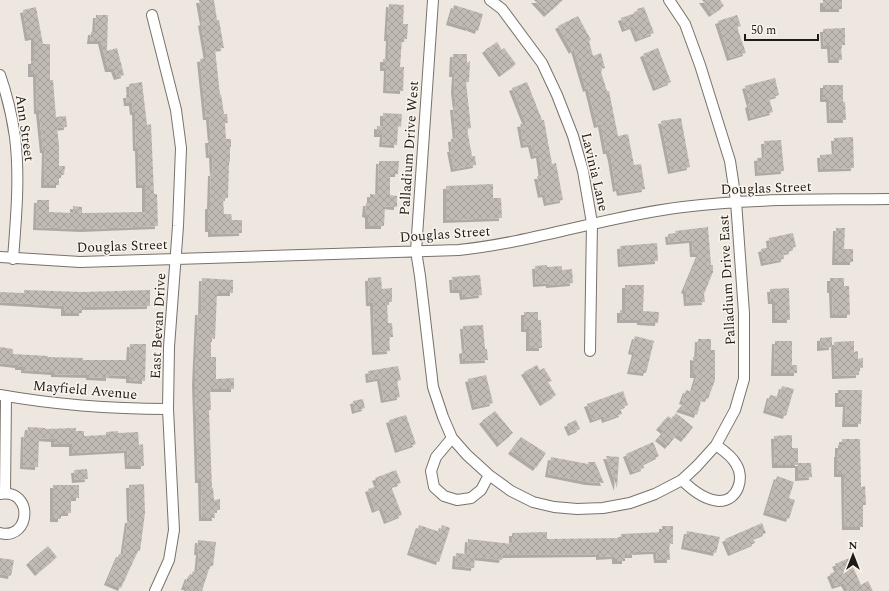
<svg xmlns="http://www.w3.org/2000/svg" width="889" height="591" font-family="Spectral,serif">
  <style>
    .building { fill: url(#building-cross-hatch); filter: url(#shadow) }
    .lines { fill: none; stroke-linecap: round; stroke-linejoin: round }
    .minor-casing { stroke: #78726c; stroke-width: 12 }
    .minor { stroke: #fff; stroke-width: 10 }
    .labels { text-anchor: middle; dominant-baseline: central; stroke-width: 3; stroke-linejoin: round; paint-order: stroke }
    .street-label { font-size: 14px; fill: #1e1c19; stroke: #fbf4ed }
  </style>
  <defs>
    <pattern id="building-cross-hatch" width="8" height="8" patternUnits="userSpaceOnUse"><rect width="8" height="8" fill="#c1bbb4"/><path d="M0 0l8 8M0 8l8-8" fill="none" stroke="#a5a09a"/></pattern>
    <filter id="shadow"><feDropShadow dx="-3" dy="3" stdDeviation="0" flood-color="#0004"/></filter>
  </defs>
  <rect width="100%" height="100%" fill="#ede7e0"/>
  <path class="building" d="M199 0H214L217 20H219L224 48 215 49 220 95 221 94 224 114H227L228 123H225L226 139H231V147H230V162H229L228 198H223L224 214H231L232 220H242V233L211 234V229H208V206H210L211 173H213L212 155H209L208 140H211L209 117H206L200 59 207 58 201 23 203 22Z
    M534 0H563L547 14Z
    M702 0H720L724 6 712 14Z
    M823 0H842V9H823Z
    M389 4 404 5 403 24H408L407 39H402L400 67H404L403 91 386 90 387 68H383V59H388L389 38H387Z
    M454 5 483 14 478 31 470 28 469 26V28L449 22Z
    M36 7 43 44H50V80H53L56 117 66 116 67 127 57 128 59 145V166H65L64 175H59V185H44L45 150H43L39 111H37L36 74H31V61H34V37L28 38 23 10Z
    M644 7 654 33 638 39 633 26 625 29 621 18 638 12 637 9Z
    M96 15H108L107 51 117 48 124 75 117 77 114 69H108L101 41H90L91 32H95Z
    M737 15 741 26 737 27 746 53 730 58 718 21Z
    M578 16 591 40 589 41 593 56 601 53 605 68 600 69 607 91H609L618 136 628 134 634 165 641 164 645 189 620 193 619 188 616 189 611 158 609 151H606L601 124 597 125 588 88 586 89 574 49 572 51 558 26Z
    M845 28V45H841L842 60H831L830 46H824L823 29Z
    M497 42 502 50 504 48 516 64 502 74 485 50Z
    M658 48 671 82 656 88 643 54Z
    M453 54H467V63L470 61 469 82H466L471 128 467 129 472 156H475L476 165 454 169 450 149H452L451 139 456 138 453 107H456L454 90 455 74H452Z
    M775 78 779 95 769 98 773 112 751 118 748 105 750 104 745 86Z
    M142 82 147 125 151 124 154 194H157L158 226 84 229 36 227 37 200H49V212L73 213V206L82 207V213L145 212V185H139L138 148H136L135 112H133L132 103H127L126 95H130L129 84Z
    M527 82 542 120H544L552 164 556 163 563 200 547 203 545 194 541 195 537 176H542L539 155 534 156 531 144 524 145 520 124 526 123 512 88Z
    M823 85H843V102H845L846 120H830L829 99H823Z
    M383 113 402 114 401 127 398 126 397 145 382 144 383 134H377V126L383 127Z
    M681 118 690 167 671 171 661 121Z
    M853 137 854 168 821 169 820 155 835 154 834 138Z
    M781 140 784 171 758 173 757 158 765 157 764 141Z
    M379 161H399L398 174H390V195L397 196V207L385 206 384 226H368V215L365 214 366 203H370V194L378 195Z
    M493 184V198H501L502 218 446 220V186Z
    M708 227 711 265H713V272L704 294 705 302 687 303 686 291 684 290 699 254H693L692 240 669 242 668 234 676 233 675 231Z
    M836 228H845L844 249H853V262H835Z
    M793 233 796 247 791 248 792 251 783 253 784 259 764 263 761 249 770 247 769 238Z
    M657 243 658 261 621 264 620 246Z
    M547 265V267L562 266V270L572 269 573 283 549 285V283L536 284 535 266Z
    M480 275 482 295 463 297 462 290H453L452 277Z
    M381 277 382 289 392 288V302H387L388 323H392L393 337H389L390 351 375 352 373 303H369L368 278Z
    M202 278 233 280V293H217L215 339 211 338V357H216V379L234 378V389H210L211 410H209L212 488H213L214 500 220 499V510H214L215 518H202L201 480H198L195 382 198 312H201Z
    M830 278H844V286H849L850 315H833L832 290H830Z
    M625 285H644L643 311 659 312 658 323 640 322V320H620V310H625Z
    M789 288 790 320H775V301H771L770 289Z
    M24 290 82 292 150 290V306L82 307V313H64V306L0 302V292L24 293Z
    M524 312H538V320H541L542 348H529V329H524Z
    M483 325 485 349H487L488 360 463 361 462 351 465 350 463 326Z
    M635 336 654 341 646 373 630 371 635 352 631 351Z
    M832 337V347L820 348V338Z
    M698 339H711V350H715V380L708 399 702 398 697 415 679 409 685 402 682 401 686 390 692 392 697 375H693V357L697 358Z
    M775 341H792V365H797V373H774Z
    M854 341V352L858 351V359L863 358V368H859V375L835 376 834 342Z
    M130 344H146L145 381 129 380V376L109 375V378L89 377V375L54 374V372L24 370V367H18V365L0 363V347L13 349V354L48 356V357L83 358V360H129Z
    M537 365 540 370 544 368 552 381 548 382 556 395 543 403 524 372Z
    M398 366 401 380 397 381 400 397 384 400 380 378 369 380 368 371Z
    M486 375 493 403 475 407 468 379Z
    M782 386 794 389 786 416 766 410 770 395 779 397Z
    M838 390H862L861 424H845L846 404H838Z
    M623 391 628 405 620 408 622 414 605 420 604 416 593 420 587 404Z
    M363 399 365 408 355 411 353 401Z
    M495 411 513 433 500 444 482 421Z
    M676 413 693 427 684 439 677 434 668 446 658 438 664 431 659 427 668 416 672 419Z
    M406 415 416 444 398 450 389 420Z
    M576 420 580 429 571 433 567 424Z
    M28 427 45 428V429L76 428V431H84V436L106 435V432L118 431V433L138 432 139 445 143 444 144 466H128L127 450 72 453V444H54V439L39 438 38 467 23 466 24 434H27Z
    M792 435V448H798V463H811L812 477 798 478V465H775L774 436Z
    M521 437 546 453 536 468 511 451Z
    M842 439H860L861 487 865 486 866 505H863V527H845L844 474H837V454H838V445H842Z
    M653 442 659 456 643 464 644 468 633 472 626 454Z
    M606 456 619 457 617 488Z
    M551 457 588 464V462H595L604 483 588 482 548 474Z
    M87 469 88 479 75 480 74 470Z
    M396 470 401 483 391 486 402 515 387 521 382 507 375 510 368 489 378 486 375 478Z
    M777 476 794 482 789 498 795 500 789 519 766 512Z
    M144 484 145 513 140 551H138L121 588 107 582 119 554 123 555 128 520H130L129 485Z
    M53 485H79V498H71V513H61V519H53Z
    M762 523 766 533 753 538 755 543 731 553 725 539Z
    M419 525 440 532 442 525 450 528 439 562 410 552Z
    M662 526H673V544L669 543 670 560H657L656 551 635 552V555H625V561H615V556L599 557V554L503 555 502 560 475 557 474 568 455 566 456 553 467 554 468 539 512 544V533L547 532V539L621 538V534L662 532Z
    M687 531 720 537 716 553 684 546Z
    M198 540 216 542 213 566H210L202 591H185L187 587H184L188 576 191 577 193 571 197 572 199 552H197Z
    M48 546 57 557 38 573 29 562Z
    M0 558 14 560 11 576 0 574Z
    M849 558 861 585 868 581 873 591H846L848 590 844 583 835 586 830 574 838 570 835 564Z"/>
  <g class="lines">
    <defs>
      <path id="minor" d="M433 0 416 251 420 276 433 387 443 417 452 438 467 455 489 475 511 491 533 502 554 507 577 509 603 508 630 503 655 494 682 480 697 466 716 445 735 410 744 379V313L736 201 730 161 700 65 685 24 669 0
        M490 0 502 9 542 63 557 95 573 136 583 171 592 223 590 351
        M152 15 176 110 181 148 178 226 169 347 168 409 174 530 169 560 155 591
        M0 75C7 95 12 116 15 137 20 177 16 219 13 259
        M0 257 80 262 459 250C535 242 607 216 683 207 751 198 820 200 889 199
        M0 395C56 405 111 409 168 409
        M452 438 436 457 431 471 434 487 444 496 457 500 471 498 481 490 489 475
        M682 480C692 490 704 500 719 501 738 501 745 478 736 464 732 456 723 450 716 445
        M5 493 6 396
        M0 494C34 488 31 541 0 533"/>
    </defs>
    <use href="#minor" class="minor-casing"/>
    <use href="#minor" class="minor"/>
  </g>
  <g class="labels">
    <g class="street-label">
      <text transform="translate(25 128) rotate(82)">Ann Street</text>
      <text transform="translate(409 148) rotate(-86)">Palladium Drive West</text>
      <text transform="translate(595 172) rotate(77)">Lavinia Lane</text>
      <text transform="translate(766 188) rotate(-2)">Douglas Street</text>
      <text transform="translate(445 234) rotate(-4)">Douglas Street</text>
      <text transform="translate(122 246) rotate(-2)">Douglas Street</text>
      <text transform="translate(727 280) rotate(-93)">Palladium Drive East</text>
      <text transform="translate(158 326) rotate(-87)">East Bevan Drive</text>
      <text transform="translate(85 390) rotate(5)">Mayfield Avenue</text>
    </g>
  </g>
  <g transform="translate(853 555)" stroke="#fbf4ed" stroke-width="3" paint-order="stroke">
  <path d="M0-3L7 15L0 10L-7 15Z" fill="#1e1c19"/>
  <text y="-6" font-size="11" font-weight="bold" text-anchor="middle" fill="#1e1c19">N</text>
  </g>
  <path d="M745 34v6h73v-6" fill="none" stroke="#1e1c19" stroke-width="2"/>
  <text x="751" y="34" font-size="12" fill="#1e1c19" stroke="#fbf4ed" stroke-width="3" paint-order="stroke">50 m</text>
</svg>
